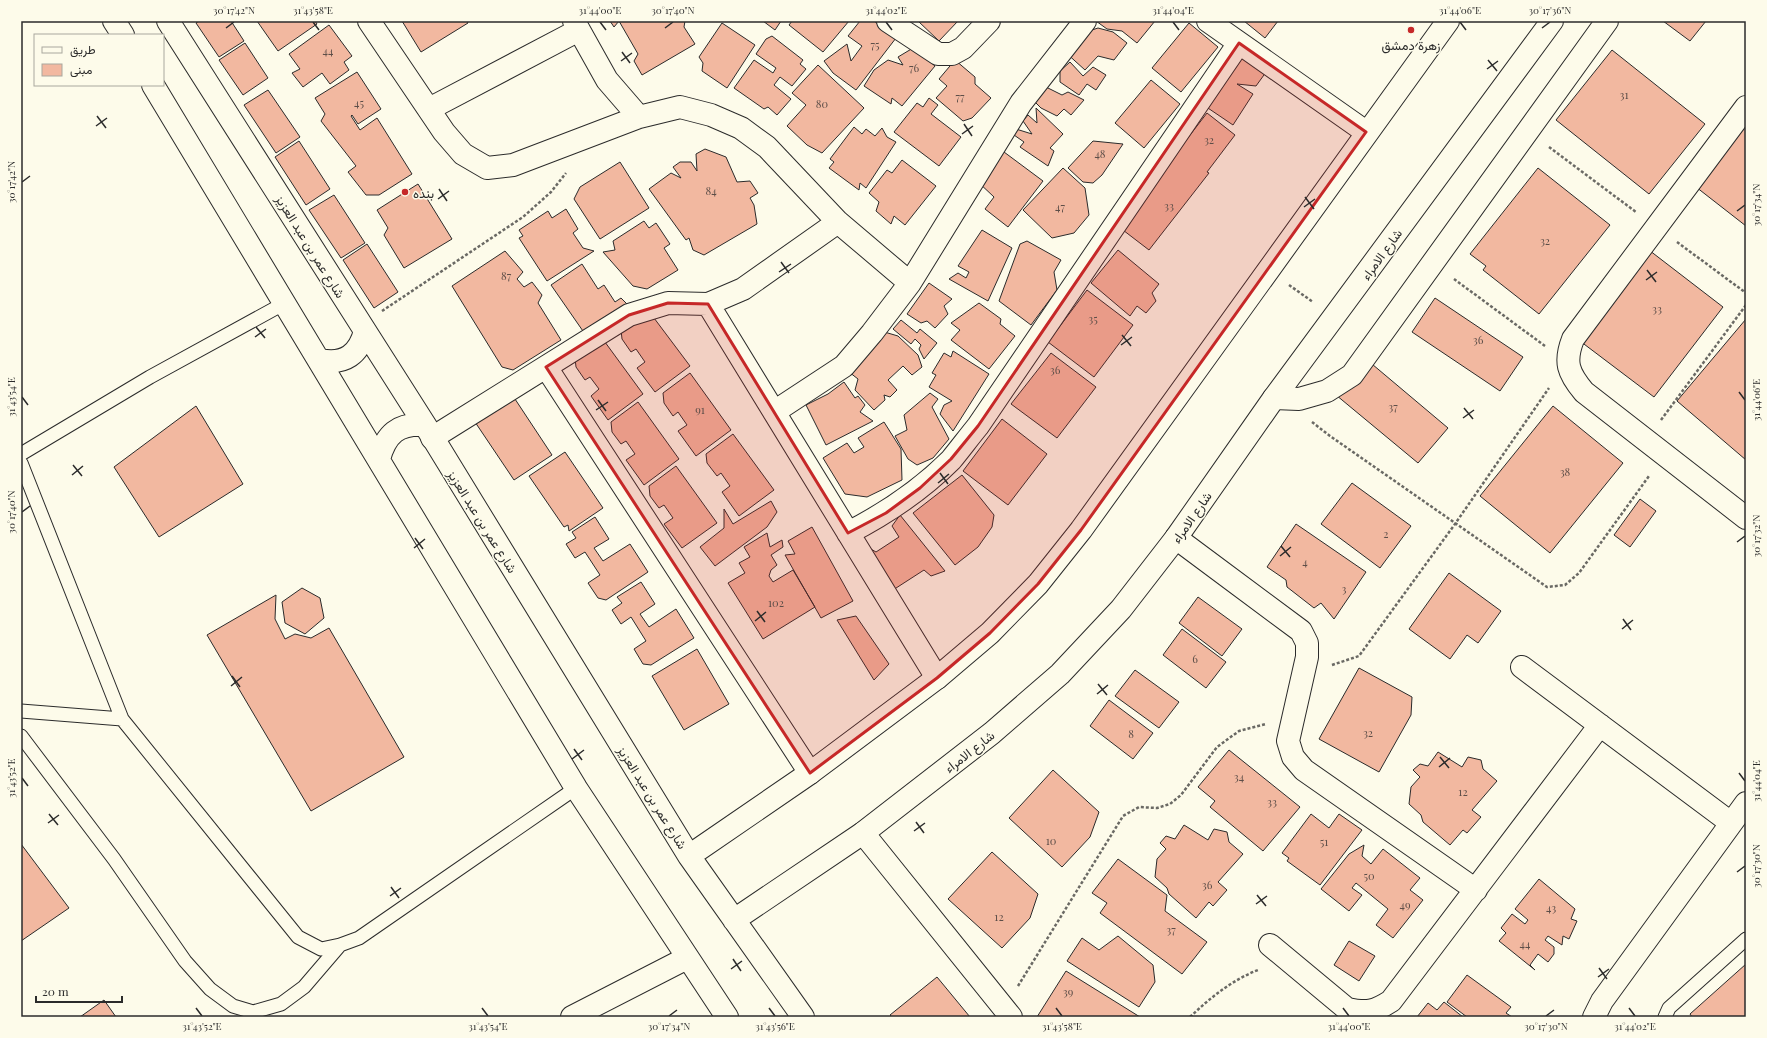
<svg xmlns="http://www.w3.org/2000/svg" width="1767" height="1038" font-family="'Playfair Display',Vazirmatn,serif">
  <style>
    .building { fill: #f2b8a0; stroke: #2b2b2b }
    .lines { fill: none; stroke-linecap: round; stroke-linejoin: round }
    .service-casing { stroke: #2b2b2b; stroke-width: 15 }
    .minor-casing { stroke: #2b2b2b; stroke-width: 24 }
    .tertiary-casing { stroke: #2b2b2b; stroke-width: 24 }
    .path { stroke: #6a6964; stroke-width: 2.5; stroke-dasharray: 3 2; stroke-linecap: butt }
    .service { stroke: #fdfbea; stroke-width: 13 }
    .minor { stroke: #fdfbea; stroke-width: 22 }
    .tertiary { stroke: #fdfbea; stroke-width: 22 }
    .marked { fill: #c62828; fill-opacity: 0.2; stroke: #c62828; stroke-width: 3; stroke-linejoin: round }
    .ticks { fill: none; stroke: #2b2b2b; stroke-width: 1.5 }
    .poi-dot { fill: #c62828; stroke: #fdfbea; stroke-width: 1.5 }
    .labels { text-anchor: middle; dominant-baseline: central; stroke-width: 3; stroke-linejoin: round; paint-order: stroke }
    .number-label { font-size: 11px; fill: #5d4e48 }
    .poi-label { font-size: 13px; fill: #2b2b2b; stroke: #fdfbea }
    .street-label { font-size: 13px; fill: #2b2b2b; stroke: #fdfbea }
    .neatline { fill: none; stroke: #2b2b2b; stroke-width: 1.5 }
    .ticks-label { font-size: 10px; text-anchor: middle; fill: #2b2b2b }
  </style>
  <rect width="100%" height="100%" fill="#fdfbea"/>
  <path class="building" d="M199 21H231L244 41 219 57 196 23Z
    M257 21H315L317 24 278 51Z
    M402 21H467L468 23 421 52Z
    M610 21H685L684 27 695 44 642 75 634 61 638 54 619 21 614 27Z
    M763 21H781L775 30Z
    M792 21H849L823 52 789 25Z
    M860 21H874L896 38 856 90 833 73 824 61 847 44 851 61 862 46 848 36Z
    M918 21H958L939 41Z
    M1096 21H1155L1137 43 1122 31 1107 29Z
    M1244 21H1278L1265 38Z
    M1663 21H1706L1690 41Z
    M722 23 755 45 727 88 702 71 703 63 699 57Z
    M1189 23 1218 47 1181 92 1152 68Z
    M329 25 352 56 344 62 349 70 330 84 322 73 303 87 292 73 300 69 289 54Z
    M1098 28 1113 32 1127 43 1114 60 1098 56 1085 70 1064 51 1086 32Z
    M772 36 803 60 800 64 806 69 792 86 780 77 774 85 791 99 777 115 768 107 764 109 734 88 754 60 773 73 776 68 756 54 766 39Z
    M245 43 268 78 243 95 219 60Z
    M1237 47 1269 68 1256 86 1237 84 1253 94 1233 125 1199 102Z
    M913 48 935 66 902 106 892 98 891 104 864 86 874 70 888 60 903 65 898 57Z
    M1612 50 1705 124 1649 194 1556 120Z
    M955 60 975 77V84L991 98 972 118 963 121 936 98 947 86 939 79Z
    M1070 62 1083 76 1093 67 1106 75 1096 90 1087 84 1079 95 1060 82V71Z
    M818 65 864 108 822 153 807 145 787 126 806 105 792 93Z
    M357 72 381 109 358 124 352 115 351 116 360 130 377 118 412 174 379 195H366L348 172 356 166 321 121 325 114 315 98Z
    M1151 80 1180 104 1144 148 1115 123Z
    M1046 87 1062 95 1068 92 1084 100 1071 115 1064 109 1057 116 1041 108 1033 100Z
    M268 90 300 137 276 153 244 105Z
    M929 98 938 105 931 114 961 137 939 166 894 132 917 103 923 107Z
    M1036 108 1063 134 1050 148 1054 151 1048 166 1020 147 1024 142 1014 135 1016 129 1032 134 1023 121 1028 115 1037 123Z
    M1207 113 1235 135 1207 172 1209 173 1149 250 1119 227Z
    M1746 124V226L1696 187Z
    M854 127 862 134 866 129 875 136 882 128 887 137 896 142 866 188 860 183 859 190 829 168 834 162 830 159Z
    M299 141 330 189 306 205 275 157Z
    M1093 141 1123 144 1102 175 1093 183 1083 182 1068 168Z
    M705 149 726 157 737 182 750 181 758 193 750 198 754 205 757 224 704 255 693 250 689 238 686 240 649 189 671 173 681 178 673 167 680 162H691L697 171 696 154Z
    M1004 152 1043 181 1008 227 985 209 994 197 977 181 992 156Z
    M902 160 936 186 905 225 894 216 891 224 876 211 879 202 869 193 887 170 892 173Z
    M620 162 649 208 600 239 574 199 580 187Z
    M1063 168 1085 188 1089 215 1074 233 1052 238 1023 210Z
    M1538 168 1610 225 1539 314 1483 270 1486 266 1470 254Z
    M418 184 452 239 404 268 384 235 388 228 377 210Z
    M334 195 365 243 341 258 309 210Z
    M566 209 578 229 573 233 583 248 594 251 547 281 519 238 523 236 519 230 548 211 552 218Z
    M644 221 649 228 656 223 670 244 664 248 678 270 647 289 633 286 603 252 615 250 613 241Z
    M982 230 1012 248 988 301 949 279 958 273 966 278 969 272 958 266Z
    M1027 241 1061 260 1054 272 1057 290 1031 325 999 301 1020 244Z
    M367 244 398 292 374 308 343 260Z
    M1645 247 1723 307 1654 397 1576 338Z
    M1118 250 1159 284 1152 293 1156 301 1146 313 1137 306 1130 316 1091 283Z
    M505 251 523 272 517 279 524 287 532 282 542 295 538 303 561 340 513 370 502 367 452 286Z
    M582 264 598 289 604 285 615 302 621 298 628 305 585 334 551 285Z
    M929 283 952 299 944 306 948 314 935 328 927 321 921 323 907 314Z
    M1087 290 1133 325 1094 377 1048 342Z
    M1435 298 1523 357 1500 391 1412 332Z
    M979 303 1001 319 1000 324 1015 336 989 369 951 340 960 330 951 323Z
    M648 310 690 366 655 392 637 368 645 362 636 349 631 352 622 339 621 330Z
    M1746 319V460L1677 401Z
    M901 320 917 333 920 329 937 343 924 359 919 349 921 345 915 339 911 344 893 329Z
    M881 331 898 336 918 355 922 367 912 375 903 366 888 380 897 390 890 397 884 395 885 400 874 410 855 390 858 379 849 372Z
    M602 338 643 394 608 420 591 396 599 389 590 377 585 380 576 367 575 358Z
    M953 351 989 374 953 431 940 414 944 405 952 401 929 387 936 375 932 373 944 353 951 357Z
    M1051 353 1096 387 1057 438 1011 404Z
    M1366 359 1448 428 1418 463 1336 395Z
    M690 373 731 430 696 456 678 431 687 425 678 412 673 416 664 403 663 393Z
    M844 382 855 398 858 396 865 405 860 412 873 421 826 445 806 405 828 394Z
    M930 393 938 399 932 407 949 439 933 458 917 465 908 459 895 436 907 430 904 415Z
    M513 396 552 455 514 480 475 422Z
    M638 402 679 459 644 485 626 460 635 454 626 441 621 444 612 432 611 422Z
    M196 406 243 484 159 537 114 467Z
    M1553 406 1623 463 1550 553 1480 496Z
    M1002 419 1047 454 1008 505 963 471Z
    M884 422 901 449 902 480 867 497 845 494 823 458 847 443 854 453 864 447 858 438Z
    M733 434 774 490 739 516 722 492 730 486 721 473 717 476 707 463 706 454Z
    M565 452 603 508 569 531 568 525 564 527 529 476Z
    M676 466 717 523 682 548 664 524 673 518 664 505 659 508 650 496 649 486Z
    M962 475 994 515 992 527 978 547 955 565 913 513Z
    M1352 483 1411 526 1380 568 1321 524Z
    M1640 499 1656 511 1630 547 1614 535Z
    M771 501 777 512 767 527 715 566 700 547 724 528V509L733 524Z
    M900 515 945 571 931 576 924 570 893 590 864 545 876 552 899 537 892 526Z
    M595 517 609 539 594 548 603 561 630 544 648 572 606 600 598 598 588 583 600 575 585 552 575 558 566 544 576 538 572 532Z
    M1296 524 1366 572 1334 619 1321 603 1314 608 1287 587 1286 580 1267 567Z
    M812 527 853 601 821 618 785 555 795 554 788 541Z
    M767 533 770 547 782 540 783 547 771 555 777 565 771 570 769 576 773 582 793 570 815 607 763 639 728 583 745 573 739 563 750 557 744 547Z
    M1449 573 1501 611 1478 643 1467 635 1450 659 1409 629Z
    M641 582 655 604 640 614 649 627 676 609 694 638 651 665 643 664 634 649 646 641 631 617 621 624 612 610 622 603 617 597Z
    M302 588 320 598 324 618 305 634 285 623 282 602Z
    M276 595 275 619 285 639 295 634 311 638 329 628 404 757 311 811 207 635Z
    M1198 597 1242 629 1222 656 1179 623Z
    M856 616 889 664 874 680 837 620Z
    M1182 629 1226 662 1206 688 1163 655Z
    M697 649 729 704 684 730 652 676Z
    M1359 668 1412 697 1411 715 1379 772 1319 739Z
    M1135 670 1179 702 1159 728 1115 696Z
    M1109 700 1153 733 1133 759 1090 726Z
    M1229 750 1300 807 1263 851 1210 807 1215 801 1198 787Z
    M1438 752 1462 767 1468 757 1481 760 1483 769 1497 781 1472 810 1481 817 1467 833 1463 830 1450 845 1423 822 1421 815 1409 804 1411 787 1420 777 1413 770 1420 764 1428 766Z
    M1053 770 1099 812 1090 837 1062 867 1009 818Z
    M1311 814 1329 828 1339 814 1362 830 1320 885 1287 861 1289 858 1282 853Z
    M1184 825 1208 840 1214 829 1227 832 1229 842 1243 854 1218 882 1227 890 1213 906 1209 902 1196 918 1169 894 1167 888 1155 877 1157 859 1166 849 1160 843 1166 836 1175 839Z
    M21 844 69 908 21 941Z
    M1364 845 1362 856 1371 864 1383 849 1420 878 1410 890 1423 900 1393 938 1376 925 1388 909 1356 883 1352 888 1362 895 1349 911 1321 889 1349 854Z
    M992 852 1038 894 1030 918 1002 948 948 899Z
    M1118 859 1167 895 1165 911 1207 942 1182 974 1100 913 1107 903 1092 893Z
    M1539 879 1575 909 1571 919 1577 921 1569 939 1563 936 1562 945 1548 936 1545 940 1554 947V954L1548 962 1538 954 1530 965 1535 970 1499 941 1506 933 1501 928 1512 914 1525 924 1528 920 1515 909Z
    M1118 936 1153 965 1155 982 1139 1007 1067 961 1082 938 1099 950Z
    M1349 941 1375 956 1359 981 1334 965Z
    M1746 964V1017H1692L1690 1014Z
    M1066 971 1140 1017H1037Z
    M1467 975 1511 1007 1506 1013 1512 1017H1467L1447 1002Z
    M937 977 970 1017H892L890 1015Z
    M104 1000 116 1017H80Z
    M1444 1002 1463 1017H1417L1428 1003 1437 1010Z"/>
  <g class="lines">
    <defs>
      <path id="service" d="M21 454 150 377 285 303
        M21 463 122 719 298 937 321 949 340 945 359 938 576 788
        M21 711 122 719
        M21 736 114 859 185 961 210 989 233 1006 253 1012 281 1004 304 987 340 945
        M1665 1017 1669 1008 1746 939"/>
      <path id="minor" d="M369 21 444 132 463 154 487 168 513 165 639 117
        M574 21 607 80 639 117 680 107 711 115 741 128 767 147 838 222 910 283
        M888 21 938 54H952L963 48 989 21
        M1208 21 1366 132
        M1746 107 1573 339C1564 362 1568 373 1584 392L1746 518
        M429 109 579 30
        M708 304 937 678
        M546 367 810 773
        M1274 398 1299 399 1327 391 1352 375 1607 21
        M774 412 844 366 872 333 910 283 1021 103 1085 21
        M432 438 629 315 668 303 708 304 743 289 838 222
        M848 533C887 513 920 491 951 460 960 449 969 437 978 426L1239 43
        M1176 538 1301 631 1307 643V657L1288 741 1293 757 1304 770 1476 890
        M1522 667 1731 823
        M863 833 1011 1017
        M1270 945 1347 1009C1367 1013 1374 1012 1391 1001L1600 725
        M1594 1017 1602 1001 1746 803"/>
      <path id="tertiary" d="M114 21 123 35
        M168 21 425 425 689 856 803 1017
        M153 85 576 788 727 1017
        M320 360C345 365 359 354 365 331
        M379 459C386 434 398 423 425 425
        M689 856 810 773 937 678 990 633 1038 584 1081 530 1448 21
        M734 920 863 833 992 733 1060 674 1121 609 1176 538 1274 398 1552 21
        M572 1017 687 958"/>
    </defs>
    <use href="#service" class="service-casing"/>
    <use href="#minor" class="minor-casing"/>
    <use href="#tertiary" class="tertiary-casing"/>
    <path class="path" d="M1549 147 1636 212
      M1677 242 1746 293
      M1454 279 1545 346
      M1289 285 1313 302
      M382 311 523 217 551 192 566 173
      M1661 420 1746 305
      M1312 422 1330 436 1547 587 1565 585 1579 573 1649 476
      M1332 665 1359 656 1455 524 1549 388
      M1018 986 1123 816 1139 807 1157 808 1170 804 1181 795 1217 747 1239 731 1266 724
      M1190 1017C1210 998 1232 980 1258 970"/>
    <use href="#service" class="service"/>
    <use href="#minor" class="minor"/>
    <use href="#tertiary" class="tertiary"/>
  </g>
  <path class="marked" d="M1239 43 1366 132 1081 530 1038 584 990 633 937 678 810 773 546 367 629 315 668 303 708 304 848 533 886 513 920 488 951 459 978 426Z"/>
  <path class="ticks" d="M313 22 319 30M600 22 606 30M886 22 892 30M1173 22 1179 30M1460 22 1466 30M226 28 234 22M665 28 673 22M1542 28 1550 22M622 52 630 63M1488 60 1497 71M621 61 632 53M1487 69 1498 61M97 116 106 128M964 124 972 136M96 126 107 118M962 134 973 126M22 182 30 176M439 189 447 201M1305 197 1314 209M438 199 449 191M1304 207 1315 199M1737 211 1745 205M781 262 789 273M1647 270 1656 282M779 272 791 264M1646 280 1657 272M256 327 265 338M1122 335 1131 346M255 337 266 329M1121 345 1132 337M1739 392 1745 400M22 397 28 405M598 400 606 411M1464 408 1473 419M596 410 608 402M1463 418 1474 410M73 465 82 476M940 473 948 484M72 475 83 466M938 483 949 474M22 512 30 506M415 538 423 549M1737 542 1745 536M1281 546 1290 557M414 548 425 539M1280 556 1291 547M757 611 765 622M1623 619 1631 630M755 621 766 612M1622 629 1633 620M232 676 240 687M1098 684 1107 695M231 686 242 677M1097 694 1108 685M574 749 582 760M1440 757 1449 768M572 759 584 750M1439 767 1450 758M1739 773 1745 781M22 778 28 786M49 814 58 825M916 822 924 833M48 823 59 815M914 831 925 823M1737 872 1745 866M391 887 399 898M1257 895 1266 906M390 896 401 888M1256 904 1267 896M733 959 741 971M1599 968 1607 979M731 969 742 961M1598 977 1609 969M196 1008 202 1016M482 1008 488 1016M769 1008 775 1016M1056 1008 1062 1016M1343 1008 1349 1016M1629 1008 1635 1016M669 1016 677 1010M1546 1016 1554 1010"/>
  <g class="poi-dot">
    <circle cx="1411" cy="30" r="4"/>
    <circle cx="405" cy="192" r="4"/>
  </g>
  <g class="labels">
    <g class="number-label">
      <text x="875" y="44">75</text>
      <text x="328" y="50">44</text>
      <text x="914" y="67">76</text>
      <text x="1624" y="94">31</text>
      <text x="960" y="96">77</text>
      <text x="359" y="102">45</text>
      <text x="822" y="103">80</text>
      <text x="1209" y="139">32</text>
      <text x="1100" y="153">48</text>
      <text x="711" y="190">84</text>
      <text x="1169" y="205">33</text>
      <text x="1060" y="206">47</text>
      <text x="1545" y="240">32</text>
      <text x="506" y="275">87</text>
      <text x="1657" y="308">33</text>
      <text x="1093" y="318">35</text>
      <text x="1478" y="339">36</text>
      <text x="1055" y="369">36</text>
      <text x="1393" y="406">37</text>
      <text x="700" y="409">91</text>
      <text x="1565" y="471">38</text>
      <text x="1386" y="533">2</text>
      <text x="1305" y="561">4</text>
      <text x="1344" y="588">3</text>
      <text x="776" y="602">102</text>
      <text x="1195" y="658">6</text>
      <text x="1368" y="732">32</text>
      <text x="1131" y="733">8</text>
      <text x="1239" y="776">34</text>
      <text x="1463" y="791">12</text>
      <text x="1272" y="801">33</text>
      <text x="1051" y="840">10</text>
      <text x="1324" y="841">51</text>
      <text x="1369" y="875">50</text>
      <text x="1207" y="884">36</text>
      <text x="1405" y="904">49</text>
      <text x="1551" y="907">43</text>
      <text x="999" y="916">12</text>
      <text x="1171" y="929">37</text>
      <text x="1525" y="943">44</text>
      <text x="1068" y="991">39</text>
    </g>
    <g class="poi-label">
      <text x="1411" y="44">زهرة دمشق</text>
      <text x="413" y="192" text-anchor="start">بنده</text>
    </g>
    <g class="street-label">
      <text transform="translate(311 246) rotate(58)">شارع عمر بن عبد العزيز</text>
      <text transform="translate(1381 254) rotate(-54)">شارع الامراء</text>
      <text transform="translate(1191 517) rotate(-55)">شارع الامراء</text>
      <text transform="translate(483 521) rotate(58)">شارع عمر بن عبد العزيز</text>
      <text transform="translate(969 751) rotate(-38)">شارع الامراء</text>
      <text transform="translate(653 797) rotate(58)">شارع عمر بن عبد العزيز</text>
    </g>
  </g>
  <rect width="1767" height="1038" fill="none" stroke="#fdfbea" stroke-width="44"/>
  <rect x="34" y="34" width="130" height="52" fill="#fdfbea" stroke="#a9a89e"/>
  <rect x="42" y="47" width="20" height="6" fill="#fdfbea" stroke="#a9a89e"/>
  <text x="70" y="54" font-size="12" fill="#2b2b2b">طريق</text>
  <rect x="42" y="64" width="20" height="12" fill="#f2b8a0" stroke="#a9a89e"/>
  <text x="70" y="74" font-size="12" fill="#2b2b2b">مبنى</text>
  <path d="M36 996v6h86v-6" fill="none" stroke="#2b2b2b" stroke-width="2"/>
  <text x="42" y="996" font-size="12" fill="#2b2b2b" stroke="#fdfbea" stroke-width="3" paint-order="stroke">20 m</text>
  <rect x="22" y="22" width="1723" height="994" class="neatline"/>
  <g class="ticks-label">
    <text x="234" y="14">30°17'42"N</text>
    <text x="313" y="14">31°43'58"E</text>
    <text x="600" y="14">31°44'00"E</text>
    <text x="673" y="14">30°17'40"N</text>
    <text x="886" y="14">31°44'02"E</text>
    <text x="1173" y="14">31°44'04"E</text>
    <text x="1460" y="14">31°44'06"E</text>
    <text x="1550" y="14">30°17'36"N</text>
    <text transform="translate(11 182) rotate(-90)" y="4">30°17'42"N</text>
    <text transform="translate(1756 205) rotate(-90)" y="4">30°17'34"N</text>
    <text transform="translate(11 397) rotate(-90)" y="4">31°43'54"E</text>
    <text transform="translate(1756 400) rotate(-90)" y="4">31°44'06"E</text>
    <text transform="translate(11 512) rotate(-90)" y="4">30°17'40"N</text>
    <text transform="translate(1756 536) rotate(-90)" y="4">30°17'32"N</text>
    <text transform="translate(11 778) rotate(-90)" y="4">31°43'52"E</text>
    <text transform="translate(1756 781) rotate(-90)" y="4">31°44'04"E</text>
    <text transform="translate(1756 866) rotate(-90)" y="4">30°17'30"N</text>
    <text x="202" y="1030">31°43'52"E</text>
    <text x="488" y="1030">31°43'54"E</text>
    <text x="669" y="1030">30°17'34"N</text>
    <text x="775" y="1030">31°43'56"E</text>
    <text x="1062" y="1030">31°43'58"E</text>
    <text x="1349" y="1030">31°44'00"E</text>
    <text x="1546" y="1030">30°17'30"N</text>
    <text x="1635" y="1030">31°44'02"E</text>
  </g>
</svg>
